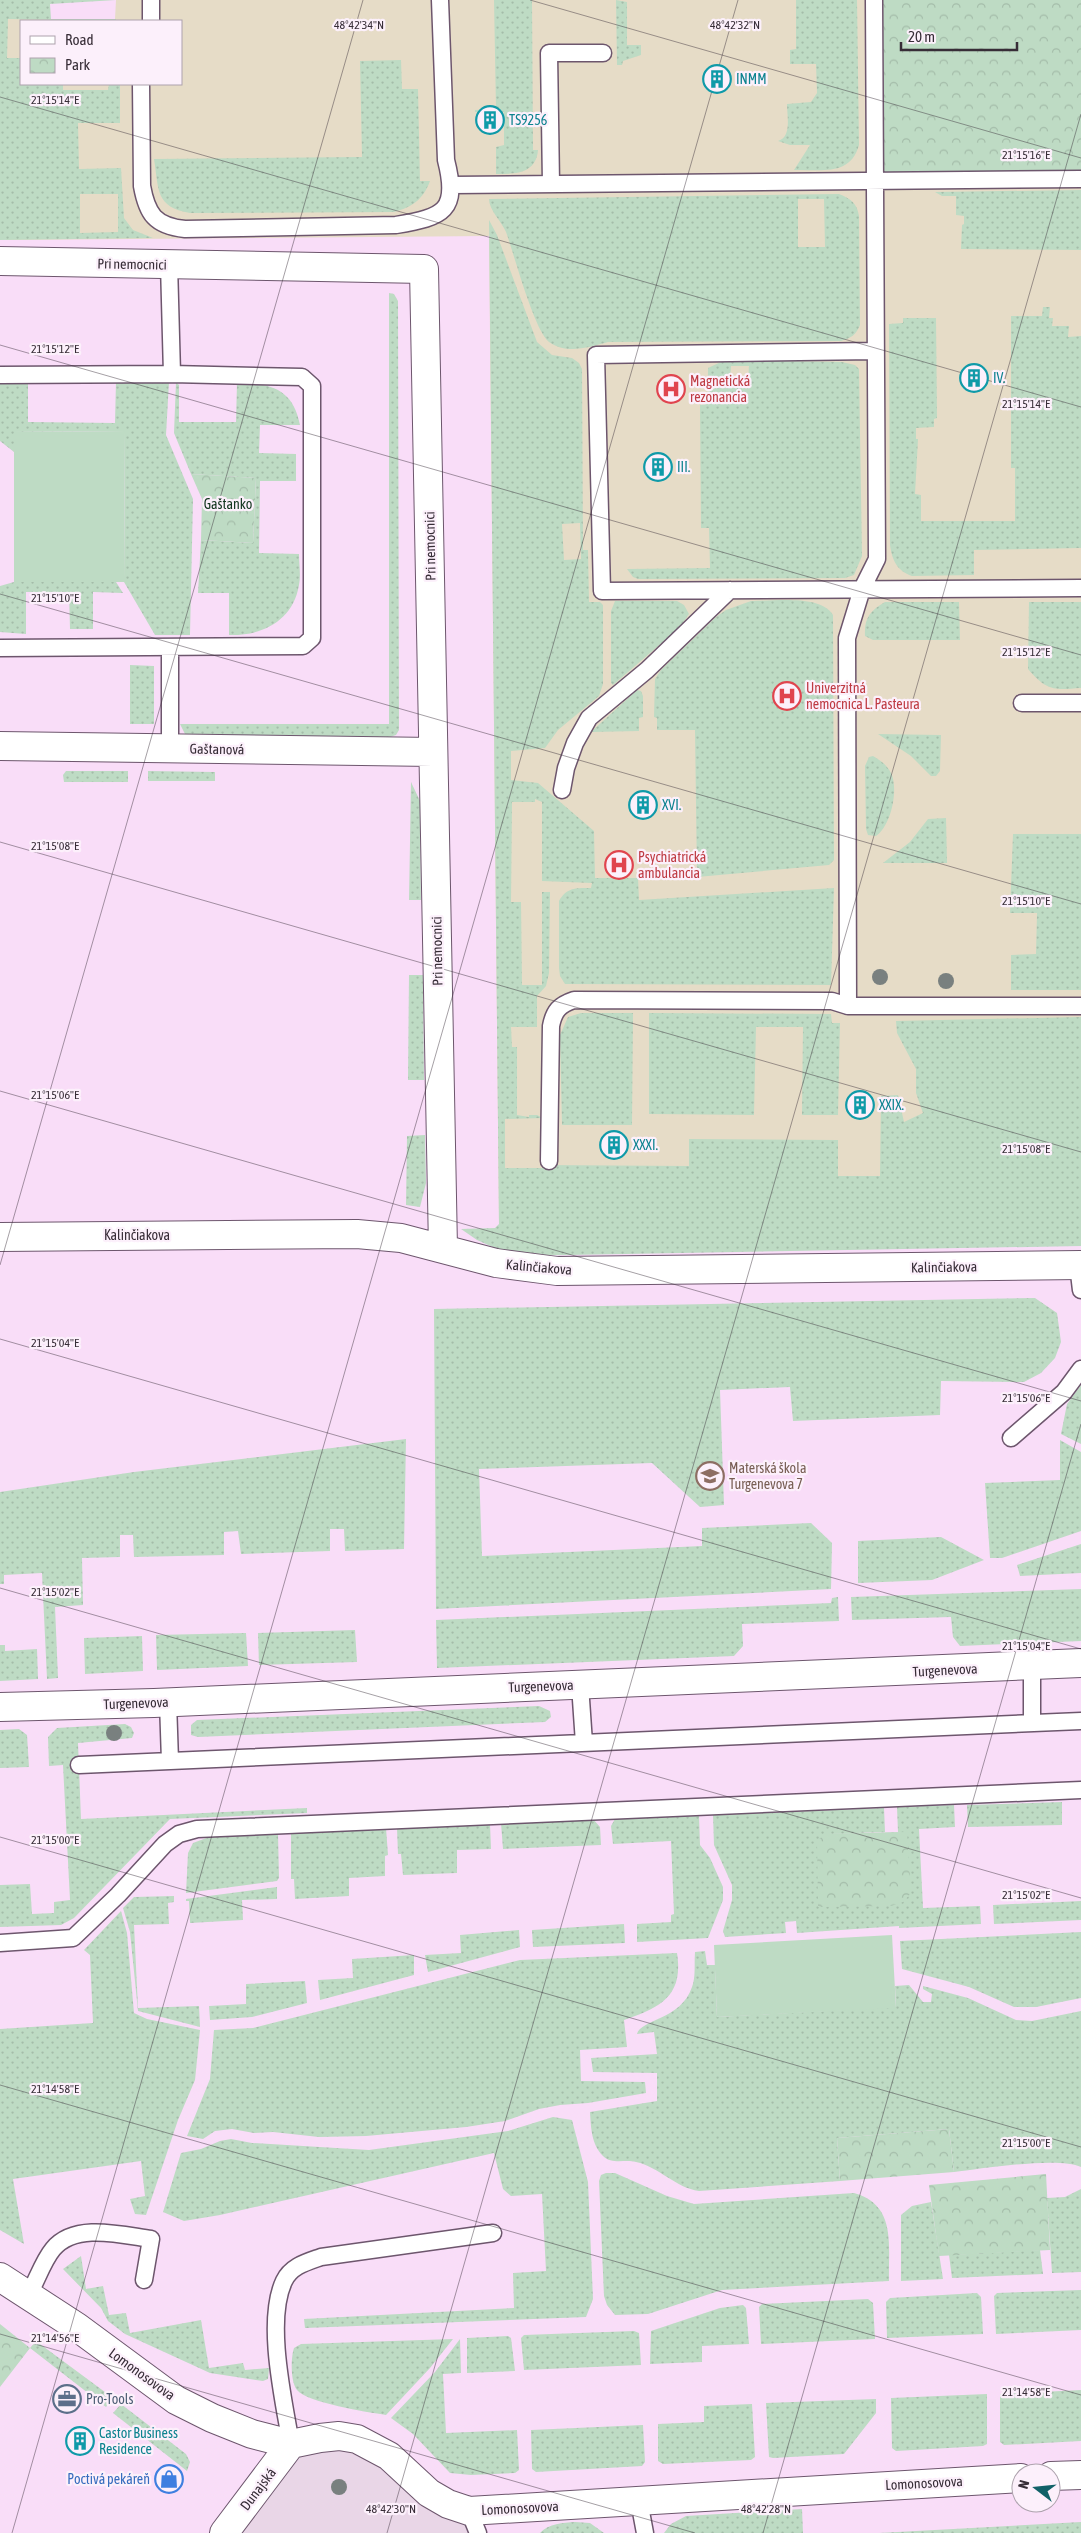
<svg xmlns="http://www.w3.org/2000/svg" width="1081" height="2533" font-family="'Asap Condensed',sans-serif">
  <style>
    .commercial { fill: #e9d6e7 }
    .medical { fill: #e6dcc7; fill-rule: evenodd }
    .grass { fill: url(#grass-dots); fill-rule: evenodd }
    .park { fill: url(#park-crowns) }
    .pitch { fill: #bedbc4 }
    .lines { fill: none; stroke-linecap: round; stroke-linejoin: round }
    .lane-casing { stroke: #6d566d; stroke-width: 19 }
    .street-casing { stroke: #6d566d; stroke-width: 30 }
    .lane { stroke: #fff; stroke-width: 16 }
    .street { stroke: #fff; stroke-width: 28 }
    .tree { fill: #79807f }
    .ticks { fill: none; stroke: #372d37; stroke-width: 1; stroke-opacity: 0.45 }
    .labels { text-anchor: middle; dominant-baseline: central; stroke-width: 4.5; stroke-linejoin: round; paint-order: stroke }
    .culture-label { font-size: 14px; fill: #0d838f; stroke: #fcf0fb; text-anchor: start }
    .street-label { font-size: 14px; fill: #372d37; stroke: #fcf0fb }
    .health-label { font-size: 14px; fill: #be3a42; stroke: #fcf0fb; text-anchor: start }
    .park-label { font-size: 14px; fill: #10341c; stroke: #fcf0fb }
    .education-label { font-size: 14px; fill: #785e54; stroke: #fcf0fb; text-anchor: start }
    .service-label { font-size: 14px; fill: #4e5e75; stroke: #fcf0fb; text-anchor: start }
    .shop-label { font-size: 14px; fill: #366cbe; stroke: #fcf0fb; text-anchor: end }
    .ticks-label { font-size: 12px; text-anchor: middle; fill: #372d37; stroke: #fcf0fb; stroke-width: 4.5; stroke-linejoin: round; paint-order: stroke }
  </style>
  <defs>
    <pattern id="grass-dots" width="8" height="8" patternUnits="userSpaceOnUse" patternTransform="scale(1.25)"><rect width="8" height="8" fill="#bedbc4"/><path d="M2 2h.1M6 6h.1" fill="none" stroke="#a4bca9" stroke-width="1.8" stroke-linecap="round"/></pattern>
    <pattern id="park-crowns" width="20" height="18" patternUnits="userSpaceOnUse" patternTransform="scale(1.25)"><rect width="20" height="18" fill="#bedbc4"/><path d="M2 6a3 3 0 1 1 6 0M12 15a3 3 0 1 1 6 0" fill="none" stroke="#a4bca9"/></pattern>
  </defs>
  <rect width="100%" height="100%" fill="#f9ddf8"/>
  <path class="commercial" d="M357 2439 478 2533H224L291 2444Z"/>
  <path class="medical" d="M116 0H1081V1216L499 1224 489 236 6 240 7 19H115ZM21 21H181V84H21Z"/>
  <path class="grass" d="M0 0H116L50 4 51 19H116V21L8 19 7 58H21V84H63V90H108L109 84H120V123H78L79 169 121 168 124 218 133 230 153 238 0 240ZM80 194H118V232L80 233Z
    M494 0H532L533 150H538C536 174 515 174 496 174V147L504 145V112H475V110L496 109Z
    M616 0 627 2V45H641V55L623 61 622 65H617Z
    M796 0H857L859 145C850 177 821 169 794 170L810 145H790L778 141C792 137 787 116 787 104L811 102 817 93 816 64H790V50L796 49Z
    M401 60 402 89H418L420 181H430C423 200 412 207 394 212L190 213C155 207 159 190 154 159L362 157 360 61Z
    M1081 190V250L961 249 962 225 964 224V216L956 215V196H942L935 192Z
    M839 194C851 199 857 203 859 216L860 325C856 335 851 338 841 341L608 342C590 347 567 355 549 342 534 330 514 254 506 232 502 222 489 210 489 199ZM798 199H824L825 247H798Z
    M489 220 497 235 537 342 552 355 572 358 579 363 582 369 583 550H588L589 602H600L603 605V684L599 696 558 730 545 748 511 751V780L538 783 594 831 595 878H638L639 900 834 888 831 985 565 984 560 976 559 968V901C567 887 576 888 591 888L592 883 542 881V802L535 799V802H512L511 902H521L522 985H542V892H550L549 973 546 986 537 996V1027H511L512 1047H517V1115L529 1117V1115H537L543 1118 505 1119V1168H542V1165L689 1166V1139L838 1140V1176H880L881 1096 898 1095 904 1122 923 1113 916 1093V1069L897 1033 896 1021 1081 1017V1246L513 1256 477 1240 461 1229 495 1228 499 1224ZM580 523 581 559 564 560 562 524Z
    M389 293 394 294 398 301 399 730 396 735 390 737H193L185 734 180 724H389Z
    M1043 307H1050L1049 318H1053L1052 326H1069L1068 337 1081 336V548L974 550V575L912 576C897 571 892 560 890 545L889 324 903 323V318H936L937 418 934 419V427L916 428V439H918L915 494 921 495V521H1015V468H1011V316H1042Z
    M725 360 842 362 855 365 859 369 862 556 854 575 845 578 638 579 633 577 627 569 710 568 709 528H701L700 405 708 404V368ZM731 366H749L748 383H730Z
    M28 381V422L115 423 116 381 169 382 166 435 193 499 190 635H155L124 582 125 431 14 432V452L0 441V382Z
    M176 382 179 385V422H236L237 383C270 383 293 388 300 425H260L259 453 296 454V481H260L259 553 299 554C299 564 301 575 299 585 293 621 262 636 229 635V593H198L201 540 253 543 256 478 191 474 174 433Z
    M14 582H116L123 593 93 592V629H70L69 592H26V634L0 632V586Z
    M615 601H677L684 605 689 614 679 628 613 685 611 683V611Z
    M751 601C773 601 821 594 833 615L834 860 829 865 697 877 695 730H657V718L654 717 655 679 661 670 716 617 726 610Z
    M885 602H959L960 640H873L865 636C864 618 870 611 885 602Z
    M1029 602H1081V688C1053 690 1047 691 1028 669Z
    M130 665 154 666V724H130Z
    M637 690 641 691 643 696V717L639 718V731L591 732Z
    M878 734 941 735 940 771 936 776H931L911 756Z
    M873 756C880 760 887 765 891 773 899 789 891 826 876 836L868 835 866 829 865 766 869 757Z
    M66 771H128V782H64L63 775Z
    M148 771 215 772V781H148Z
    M411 782 420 801 421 900H409Z
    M946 818 947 863H883L910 842 928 819Z
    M1013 834H1081V990H1011V955L1036 954 1037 913H1010Z
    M409 975H423L424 1080H408Z
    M581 1013H633L632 1125H562L560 1035 568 1017Z
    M649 1013 831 1014 832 1023H840L838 1115H802L803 1027H756L754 1115 649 1114Z
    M425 1135 426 1183 420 1207 406 1205 407 1136Z
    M1035 1298 1057 1313 1061 1342 1055 1358 1041 1373 1024 1382 941 1381 940 1415 793 1421 790 1387 720 1390 724 1505 700 1507 652 1463 479 1469 482 1556 702 1546V1528L811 1523 832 1543 831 1589 436 1609 434 1309Z
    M1081 1385V1444L1061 1434 1067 1404Z
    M406 1439 404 1549 345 1551 344 1529H330V1551L241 1554 238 1531 224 1532V1555L134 1557 133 1535H120V1557L82 1558 83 1605 55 1607 58 1678 47 1679 42 1573 4 1575V1584H0V1492L134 1472Z
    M1060 1440 1081 1452V1531L1002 1558H990L985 1483 1060 1480Z
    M941 1537 984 1560 932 1580 858 1583V1541Z
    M1081 1544V1573L1020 1576 1017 1565Z
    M1081 1589V1641L960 1646 953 1637 951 1617 852 1620 851 1597Z
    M838 1597 839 1621 742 1624 743 1646 734 1656 437 1668 436 1620 831 1603 832 1598Z
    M355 1630 357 1662 259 1665 258 1633Z
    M246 1633 248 1666 157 1670 156 1635Z
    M142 1636 143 1671 85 1674 84 1638Z
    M0 1645H5V1651L37 1649 38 1679 0 1681Z
    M539 1706 550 1711 551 1717 545 1722 198 1737 191 1735V1725L197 1720Z
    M125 1724 131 1727 134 1733 132 1738 78 1743 81 1819 307 1808V1813L170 1819 74 1918 61 1925 0 1927V1885L30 1884 32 1914 54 1913V1902L70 1900 63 1765 49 1766 48 1737 57 1728Z
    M19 1729 27 1735 29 1767 0 1768V1730Z
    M1062 1802V1825L968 1827 967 1805Z
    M954 1805 955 1827 919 1829 923 1908 980 1906 981 1924 899 1928V1926L797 1933 796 1921 785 1922 786 1933 725 1937 723 1931 732 1900V1885L714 1845 713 1815 884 1808 885 1832 827 1834 906 1832H898L897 1807Z
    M699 1816 700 1845 710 1858 723 1887V1900L708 1938 637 1942V1924L671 1922V1915L674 1914 671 1841 613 1844 611 1826 615 1819Z
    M593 1819 600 1827 601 1845 503 1849 501 1823Z
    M490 1824 491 1849 457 1850V1873L403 1875 401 1854H398L397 1828Z
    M386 1828 388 1855 385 1856V1876L349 1878V1896L295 1899 294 1879H291V1833Z
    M278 1834 279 1878 277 1881 186 1893 188 1853 193 1843 209 1837Z
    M277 1887V1899L242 1900 243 1920 190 1923 189 1901H186V1899Z
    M174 1896V1902L168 1903 169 1924 134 1925 138 2008 199 2006 200 2027 138 2011 130 1932 123 1908 134 1897Z
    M1081 1901V1920L994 1924 993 1905Z
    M121 1911 127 1933 134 2013 147 2019 200 2030 195 2080 178 2120 146 2215 135 2214 130 2199 145 2196 141 2161 13 2179 24 2244 0 2230V2029L93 2023 90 1955 84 1950Z
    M624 1924 625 1943 533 1947 532 1930Z
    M519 1930 520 1947 428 1972 425 1955 461 1953 460 1935Z
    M1081 1932V1998L1036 2007H1014L969 1987 902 1969 900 1941Z
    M705 1951 707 1965H715L717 2017 896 2007 895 1986 909 1985 923 2002H931L932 1994 923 1989V1986L968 1998 1016 2020 1032 2021 1081 2011V2167C1058 2156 982 2169 954 2172L949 2129 837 2138 840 2181 699 2191C676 2188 659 2167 636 2162 625 2159 612 2165 603 2156 591 2144 591 2127 590 2112L657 2101V2073L593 2072 591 2058 657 2054 654 2032 637 2034C641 2019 681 2020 692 1987 696 1977 694 1963 695 1952Z
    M677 1953C684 1997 659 2008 624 2020L627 2047 580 2050 581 2081 645 2082 646 2093 588 2103 560 2105 539 2109 505 2121 466 2127 366 2136 319 2137 273 2132 254 2133 232 2129 215 2131 203 2139 187 2136 210 2079 214 2030 253 2028 520 1960Z
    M414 1955V1975L320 2000 318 1980 353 1978 352 1959Z
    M305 1981 307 2003 252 2017 210 2020 209 2006 246 2004V1984Z
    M553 2117 572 2120 588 2182 593 2299 586 2317 305 2328 304 2319 514 2308 513 2273 546 2271 542 2194 511 2196 503 2189 494 2153 220 2215 184 2221 163 2212 181 2153 201 2149 220 2141 231 2139 252 2143 369 2150 508 2131Z
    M606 2173H615L667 2196 694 2204 854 2193C897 2205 888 2245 889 2281L722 2290 648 2314 615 2315 607 2305 604 2296 599 2181 601 2175Z
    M1081 2189V2272L1052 2273 1047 2198 1065 2197Z
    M931 2202 943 2279 901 2281V2215L912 2206Z
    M1040 2250 1043 2274 952 2278 949 2255Z
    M81 2256 86 2289 103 2286 109 2315 126 2313 130 2333 201 2320 209 2368 243 2363 245 2370 269 2368 268 2379 263 2381 210 2373 125 2334 108 2321 101 2308 63 2269Z
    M1081 2290V2330L996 2334 994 2296 997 2293Z
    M977 2293 981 2297 983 2334 887 2338 886 2302 890 2298Z
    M868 2299 873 2303 875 2339 761 2344 759 2307 762 2304Z
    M743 2305 746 2308 749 2344 702 2346V2362L650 2364 651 2331 720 2308Z
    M634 2331 639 2333 641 2365 524 2370 521 2338 524 2335Z
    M508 2336 511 2338 515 2371 467 2373V2338Z
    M453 2339 430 2368 386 2415C367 2412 308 2403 297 2390 290 2381 291 2357 294 2348L301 2344Z
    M460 2339 461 2373 443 2374 446 2433 517 2430 519 2470 515 2473 471 2475 450 2473 413 2434 391 2418 435 2372Z
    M36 2341 113 2398 106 2407 30 2348Z
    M1081 2390V2441L1004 2445 1000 2442V2394Z
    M987 2394V2444L983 2446 896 2451 892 2448 891 2398Z
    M876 2399V2413L844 2454 773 2458 769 2457 766 2403Z
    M121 2404 186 2454 190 2462 187 2471 113 2413Z
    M752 2404 755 2457 751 2460 663 2464 658 2461V2424L704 2422V2406Z
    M643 2425 645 2462 642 2466 536 2472 532 2469 531 2430Z
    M802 2509 803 2533H664L671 2524 686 2516Z
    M575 2522 590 2523 604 2533H540C549 2523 563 2523 575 2522Z
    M1081 2522V2533H879Z"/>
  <path class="park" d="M874 0H1081V179H875Z
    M191 474 256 478 253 543 201 540 202 499Z
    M907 1832 911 1893 903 1902 891 1906 818 1907 817 1840 827 1834Z
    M949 2129 954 2172 840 2181 837 2138Z
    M1046 2174 1050 2250 939 2256 929 2185Z
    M0 2324 30 2348 0 2387Z"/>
  <path class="pitch" d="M125 431 124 582H14V432Z
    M892 1935 896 2008 717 2017 714 1945Z"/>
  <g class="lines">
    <defs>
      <path id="lane" d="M151 0V21
        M874 0 877 559 862 589 847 638 848 1006H1081
        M141 84 142 186C147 214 155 226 185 229L396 225C444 217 459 211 446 160L440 0
        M551 184 549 53H603
        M452 185 1081 179
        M169 264 172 374
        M874 351 596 355 602 591 1081 588
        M0 375 172 374 302 377 312 386V638L303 646 0 648
        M170 647V748
        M1022 703H1081
        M562 790 566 768 575 743 589 718 647 670 730 590
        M549 1161 551 1026C554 1011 559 1005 574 1000L832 1001 848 1006
        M1078 1265 1081 1290
        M1011 1438 1064 1392 1081 1369
        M1032 1665V1723
        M580 1685 584 1743
        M168 1702 170 1761
        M79 1765 1081 1721
        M0 1943 73 1938 118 1895 165 1844 179 1834 197 1829 1081 1790
        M29 2294C37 2280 43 2261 53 2249 75 2222 122 2235 151 2239L144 2280
        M291 2444C284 2402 265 2321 284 2281 291 2266 307 2262 321 2257L493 2233
        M639 2501 645 2533
        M469 2511 478 2533"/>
      <path id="street" d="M0 261 424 269 443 1248
        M0 746 433 752
        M0 1237 357 1234 401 1238 496 1263 557 1271 1081 1265
        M0 1707 154 1703 1081 1663
        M0 2277 77 2327 176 2400 212 2418 252 2434 291 2444 320 2438 339 2436 357 2439 389 2456 429 2493 448 2504 469 2511 1021 2478
        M1051 2476 1081 2475
        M224 2533 291 2444"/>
    </defs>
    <use href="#lane" class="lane-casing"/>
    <use href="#street" class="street-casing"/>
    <use href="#lane" class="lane"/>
    <use href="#street" class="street"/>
  </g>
  <g class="tree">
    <circle cx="880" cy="977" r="8"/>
    <circle cx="946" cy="981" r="8"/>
    <circle cx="114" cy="1733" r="8"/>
    <circle cx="339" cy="2487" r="8"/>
  </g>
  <path class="ticks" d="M530 0 1081 158M0 97 1081 407M0 345 1081 655M0 594 1081 904M0 842 1081 1152M0 1091 1081 1401M0 1265 363 0M0 1339 1081 1649M0 1588 1081 1898M0 1837 1081 2147M0 2085 1081 2395M0 2334 695 2533M12 2533 738 0M387 2533 1081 114M763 2533 1081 1424"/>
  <defs>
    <symbol id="building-ring" viewBox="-11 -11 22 22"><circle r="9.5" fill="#fcf0fb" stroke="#0f9aa8" stroke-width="1.5"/><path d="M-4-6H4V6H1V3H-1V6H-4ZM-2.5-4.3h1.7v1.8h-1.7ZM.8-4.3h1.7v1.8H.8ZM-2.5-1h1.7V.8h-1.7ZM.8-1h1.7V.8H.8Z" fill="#0f9aa8"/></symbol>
    <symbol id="hospital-ring" viewBox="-11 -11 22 22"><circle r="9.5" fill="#fcf0fb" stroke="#e0444e" stroke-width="1.5"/><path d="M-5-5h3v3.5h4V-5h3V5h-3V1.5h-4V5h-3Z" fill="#e0444e"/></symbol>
    <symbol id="school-ring" viewBox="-11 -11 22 22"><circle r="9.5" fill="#fcf0fb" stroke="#8d6e63" stroke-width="1.5"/><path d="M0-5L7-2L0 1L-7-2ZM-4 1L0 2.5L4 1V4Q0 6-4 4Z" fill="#8d6e63"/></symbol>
    <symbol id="office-ring" viewBox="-11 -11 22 22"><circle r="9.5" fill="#fcf0fb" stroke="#5c6f8a" stroke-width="1.5"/><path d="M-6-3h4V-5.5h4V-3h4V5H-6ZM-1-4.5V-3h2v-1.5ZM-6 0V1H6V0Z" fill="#5c6f8a"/></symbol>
    <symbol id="shop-ring" viewBox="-11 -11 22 22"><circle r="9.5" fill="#fcf0fb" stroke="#3f7fe0" stroke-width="1.5"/><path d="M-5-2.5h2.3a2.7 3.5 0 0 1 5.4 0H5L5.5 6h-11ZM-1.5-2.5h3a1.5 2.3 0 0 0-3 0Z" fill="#3f7fe0"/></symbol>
  </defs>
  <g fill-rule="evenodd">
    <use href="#building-ring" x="701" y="63" width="32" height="32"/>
    <use href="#building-ring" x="474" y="104" width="32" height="32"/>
    <use href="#building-ring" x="958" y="362" width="32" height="32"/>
    <use href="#hospital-ring" x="655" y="373" width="32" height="32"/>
    <use href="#building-ring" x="642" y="451" width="32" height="32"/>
    <use href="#hospital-ring" x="771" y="680" width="32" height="32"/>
    <use href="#building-ring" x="627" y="789" width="32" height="32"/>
    <use href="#hospital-ring" x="603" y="849" width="32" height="32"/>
    <use href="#building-ring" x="844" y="1089" width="32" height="32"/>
    <use href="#building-ring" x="598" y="1129" width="32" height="32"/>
    <use href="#school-ring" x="694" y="1460" width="32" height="32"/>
    <use href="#office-ring" x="51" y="2383" width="32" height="32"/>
    <use href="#building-ring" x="64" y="2425" width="32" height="32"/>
    <use href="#shop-ring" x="153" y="2463" width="32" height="32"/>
  </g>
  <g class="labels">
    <g class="culture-label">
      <text x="736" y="79">INMM</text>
      <text x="509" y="120">TS9256</text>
      <text x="993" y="378">IV.</text>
      <text x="677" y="467">III.</text>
      <text x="662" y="805">XVI.</text>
      <text x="879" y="1105">XXIX.</text>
      <text x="633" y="1145">XXXI.</text>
      <text x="99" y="2433">Castor Business<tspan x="99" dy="16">Residence</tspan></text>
    </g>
    <g class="street-label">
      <text transform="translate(132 264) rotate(1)">Pri nemocnici</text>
      <text transform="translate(430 546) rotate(-91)">Pri nemocnici</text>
      <text transform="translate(217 749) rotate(1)">Gaštanová</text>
      <text transform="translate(437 951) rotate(-91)">Pri nemocnici</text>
      <text x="137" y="1235">Kalinčiakova</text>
      <text transform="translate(539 1267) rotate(5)">Kalinčiakova</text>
      <text transform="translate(944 1267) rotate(-1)">Kalinčiakova</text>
      <text transform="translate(945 1670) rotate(-3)">Turgenevova</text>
      <text transform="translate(541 1686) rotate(-2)">Turgenevova</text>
      <text transform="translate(136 1703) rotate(-2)">Turgenevova</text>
      <text transform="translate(142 2374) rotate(36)">Lomonosovova</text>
      <text transform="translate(924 2483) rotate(-3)">Lomonosovova</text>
      <text transform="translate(258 2489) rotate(-53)">Dunajská</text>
      <text transform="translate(520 2508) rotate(-3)">Lomonosovova</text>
    </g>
    <g class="health-label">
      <text x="690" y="381">Magnetická<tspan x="690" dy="16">rezonancia</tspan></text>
      <text x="806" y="688">Univerzitná<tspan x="806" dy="16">nemocnica L. Pasteura</tspan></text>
      <text x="638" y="857">Psychiatrická<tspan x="638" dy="16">ambulancia</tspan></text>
    </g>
    <g class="park-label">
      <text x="228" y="504">Gaštanko</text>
    </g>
    <g class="education-label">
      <text x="729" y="1468">Materská škola<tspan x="729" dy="16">Turgenevova 7</tspan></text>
    </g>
    <g class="service-label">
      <text x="86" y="2399">Pro-Tools</text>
    </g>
    <g class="shop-label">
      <text x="150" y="2479">Poctivá pekáreň</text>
    </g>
  </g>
  <g class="ticks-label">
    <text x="359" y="29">48°42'34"N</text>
    <text x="735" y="29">48°42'32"N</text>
    <text x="55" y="104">21°15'14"E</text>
    <text x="1026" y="159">21°15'16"E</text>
    <text x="55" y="353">21°15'12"E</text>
    <text x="1026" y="408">21°15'14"E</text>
    <text x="55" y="602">21°15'10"E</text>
    <text x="1026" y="656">21°15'12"E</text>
    <text x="55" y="850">21°15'08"E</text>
    <text x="1026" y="905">21°15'10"E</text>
    <text x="55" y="1099">21°15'06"E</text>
    <text x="1026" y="1153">21°15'08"E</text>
    <text x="55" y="1347">21°15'04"E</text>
    <text x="1026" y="1402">21°15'06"E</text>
    <text x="55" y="1596">21°15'02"E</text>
    <text x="1026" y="1650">21°15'04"E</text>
    <text x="55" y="1844">21°15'00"E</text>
    <text x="1026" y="1899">21°15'02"E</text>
    <text x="55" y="2093">21°14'58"E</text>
    <text x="1026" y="2147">21°15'00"E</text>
    <text x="55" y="2342">21°14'56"E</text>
    <text x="1026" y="2396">21°14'58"E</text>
    <text x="391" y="2513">48°42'30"N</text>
    <text x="766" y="2513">48°42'28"N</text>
  </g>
  <rect x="20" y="20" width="162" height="65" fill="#fcf0fb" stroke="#ada2ad"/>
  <rect x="30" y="36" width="25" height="8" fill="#ffffff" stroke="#ada2ad"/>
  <text x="65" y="45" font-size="15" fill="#372d37">Road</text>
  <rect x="30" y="58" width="25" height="15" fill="url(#park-crowns)" stroke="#ada2ad"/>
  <text x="65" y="70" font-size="15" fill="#372d37">Park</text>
  <g transform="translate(1036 2488) rotate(286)"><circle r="24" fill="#fcf0fb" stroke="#ada2ad"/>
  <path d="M0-4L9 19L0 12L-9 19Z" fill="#116168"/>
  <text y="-8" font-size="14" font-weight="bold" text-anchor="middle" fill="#372d37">N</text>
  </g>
  <path d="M901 42v8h116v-8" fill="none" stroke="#372d37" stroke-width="2.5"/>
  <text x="908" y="42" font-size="15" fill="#372d37" stroke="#fcf0fb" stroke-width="4" paint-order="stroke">20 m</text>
</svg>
